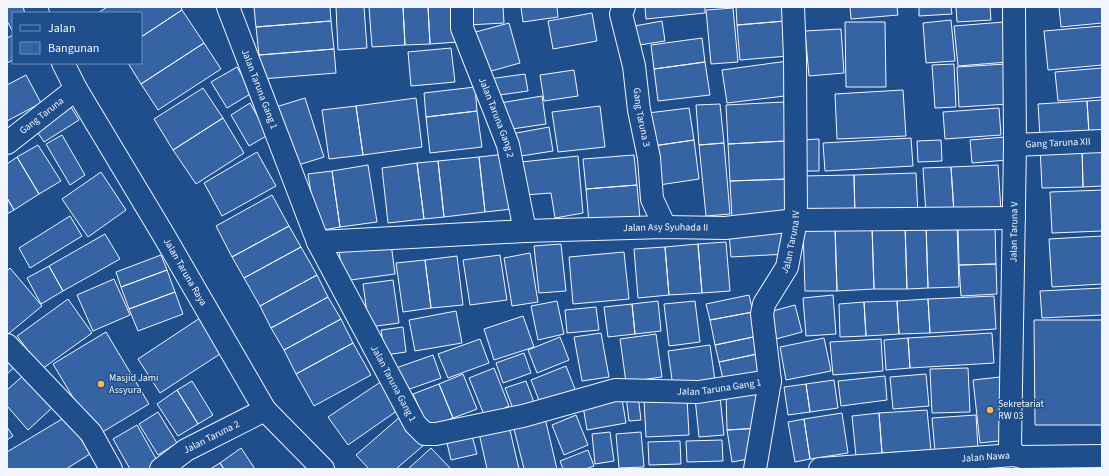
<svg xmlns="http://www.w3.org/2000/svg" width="1109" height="476" font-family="'Source Sans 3',sans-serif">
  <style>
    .building { fill: #3563a3; stroke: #f2f6ff }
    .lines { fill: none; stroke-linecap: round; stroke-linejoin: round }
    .minor-casing { stroke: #f2f6ff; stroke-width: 24 }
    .tertiary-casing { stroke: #f2f6ff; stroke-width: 24 }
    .minor { stroke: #1f4e8c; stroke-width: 22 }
    .tertiary { stroke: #1f4e8c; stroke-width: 22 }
    .poi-dot { fill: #ffb74d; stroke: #1f4e8c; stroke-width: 1.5 }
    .labels { text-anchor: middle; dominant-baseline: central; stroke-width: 3; stroke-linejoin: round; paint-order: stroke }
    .street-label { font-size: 10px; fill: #f2f6ff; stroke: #1f4e8c }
    .poi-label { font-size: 10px; fill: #f2f6ff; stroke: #1f4e8c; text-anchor: start }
  </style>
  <rect width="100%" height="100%" fill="#1f4e8c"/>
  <path class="building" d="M7 7H26L30 13H13V32L7 21Z
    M107 7H181L182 10 141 37V13H98Z
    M254 7H330L331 21 256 27Z
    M336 7H364L367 48 338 50Z
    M369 7H403L405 45 372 47Z
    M403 7H428L430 44 405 45Z
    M428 7H456L458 42 430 44Z
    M466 7H503L504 23 468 25Z
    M521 7H557L558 17 523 22Z
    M645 7H705V13L646 19Z
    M736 7H784L785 21 737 25Z
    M850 7H897L898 15 851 19Z
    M919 7H951L952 14 919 16Z
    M956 7H990L991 20 957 22Z
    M1059 7H1102V23L1061 27Z
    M733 8 738 62 711 64 706 10Z
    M182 10 204 43 141 84 128 63H141V37Z
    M592 13 597 41 553 49 548 21Z
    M951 20 955 61 926 63 923 23Z
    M331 21 334 49 259 55 256 27Z
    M662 21 665 41 633 46 629 27Z
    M785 21 788 56 740 60 737 25Z
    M845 22H885L886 87H846Z
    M1004 22 1008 62 958 66 954 26Z
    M509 23 520 63 484 73 472 33Z
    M1102 26V65L1048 70 1044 31Z
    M841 29 844 73 809 76 805 31Z
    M13 35V60L7 63V38Z
    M702 38 705 62 654 69 651 45Z
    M204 43 221 69 158 110 141 84Z
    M451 48 455 82 411 86 408 52Z
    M334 49 336 73 261 79 259 55Z
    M788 61 793 95 727 103 722 70Z
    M705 62 710 95 658 101 654 69Z
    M954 64 956 107 935 108 932 65Z
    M1006 64 1009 104 959 107 957 67Z
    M237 67 252 93 227 108 211 82Z
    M1102 68V97L1058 101 1055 72Z
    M574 70 578 96 544 101 540 75Z
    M525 74 528 91 492 96 489 79Z
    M26 75 41 103 7 121V85Z
    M475 87 477 111 426 117 424 93Z
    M203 88 223 118 173 150 154 119Z
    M903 90 906 136 837 139 835 94Z
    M542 96 546 124 505 130 500 103Z
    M305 98 324 157 295 166 276 107Z
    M416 98 422 147 363 155 356 106Z
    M1102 100V133H1089L1087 101Z
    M1087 101 1089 133 1040 136 1038 104Z
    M784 102 786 141 728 144 726 105Z
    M250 103 268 135 249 146 231 115Z
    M69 104 79 120 44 142 34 127Z
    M720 104 724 143 699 145 696 105Z
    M356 106 363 155 329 159 322 110Z
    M600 106 605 147 558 152 552 112Z
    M689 108 694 140 653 146 648 113Z
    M999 108 1001 135 945 139 943 112Z
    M477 111 482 147 430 153 426 117Z
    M223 118 244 153 196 184 173 150Z
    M549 127 553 151 515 157 511 134Z
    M62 135 85 175 70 185 46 144Z
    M1005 137 1007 160 972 163 970 140Z
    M911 138 913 166 825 171 823 143Z
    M819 139V171H802L801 140Z
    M694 140 699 179 659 185 653 146Z
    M941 140 942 161 918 162 917 141Z
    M786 141 788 179 730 181 728 144Z
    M724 143 730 214 706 216 699 145Z
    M38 145 61 181 39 194 17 157Z
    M1102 145V186L1083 187 1082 146Z
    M1082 146 1083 187 1042 188 1040 147Z
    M257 152 276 186 222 216 204 183Z
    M506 154 512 209 485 212 479 157Z
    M634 155 637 185 586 189 583 159Z
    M578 156 583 213 555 218 551 193 524 195 521 162Z
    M17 157 39 194 14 210 7 198V164Z
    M479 157 485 212 444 217 438 161Z
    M438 161 444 217 424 219 417 163Z
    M417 163 424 219 388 223 382 168Z
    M368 165 377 222 340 227 332 171Z
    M998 165 1001 211 954 213 951 167Z
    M951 167 954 213 926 214 923 168Z
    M332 171 340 227 317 231 308 174Z
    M101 172 126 210 88 237 62 199Z
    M916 173 918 215 855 217 854 175Z
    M854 175 855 217 802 218 800 176Z
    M788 179 790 216 732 219 730 181Z
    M637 185 640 219 589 223 586 189Z
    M1102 190V231L1052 233 1050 192Z
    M272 195 289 226 232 257 216 226Z
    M7 198 14 210 7 214Z
    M70 216 82 236 30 268 19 248Z
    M926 224H957L959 287 928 288Z
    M926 224 928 288 907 289 905 225Z
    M905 225 907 289H874L872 226Z
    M289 226 301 247 244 278 232 257Z
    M872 226 874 289 837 291 835 227Z
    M995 226 996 264 959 265 958 227Z
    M835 227 837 291H805L803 228Z
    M786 230 787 254 731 257 729 233Z
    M105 234 120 259 63 291 49 266Z
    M1102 236V284L1052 287 1049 239Z
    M726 242 730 291 702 293 698 244Z
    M391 243 395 274 343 281 339 250Z
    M561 244 566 291 539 293 534 246Z
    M698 244 702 293 669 295 665 247Z
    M301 247 317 275 260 306 244 278Z
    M665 247 669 295 638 298 634 249Z
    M624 252 629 299 573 304 569 257Z
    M530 253 538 302 512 306 504 258Z
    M161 255 167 270 121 287 116 272Z
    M500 255 507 300 470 305 463 260Z
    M457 256 463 305 431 308 425 260Z
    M425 260 431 308 403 312 396 263Z
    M996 264 997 294 961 296 959 265Z
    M49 266 63 291 41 304 27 278Z
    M10 268 42 306 7 335V271Z
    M167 270 175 292 129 309 121 287Z
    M317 275 328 297 271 328 260 306Z
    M114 279 130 315 93 331 77 295Z
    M393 280 399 323 369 327 363 284Z
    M1102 288V315L1042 318 1040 291Z
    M175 292 183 314 138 331 129 309Z
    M749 295 753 312 710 320 706 304Z
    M833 295 836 334 806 336 803 298Z
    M994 296 996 329 930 333 928 299Z
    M328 297 341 319 284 350 271 328Z
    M68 299 92 333 42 369 17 336Z
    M928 299 930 333 899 334 897 301Z
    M557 301 564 334 538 340 531 306Z
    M658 301 661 331 635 334 632 304Z
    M695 301 700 342 669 346 664 304Z
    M897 301 899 334 866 336 864 302Z
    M864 302 866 336 840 337 839 304Z
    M632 304 635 334 608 337 604 307Z
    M795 305 802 332 776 339 769 312Z
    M596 307 599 330 567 333 565 310Z
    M456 311 462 343 415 351 409 320Z
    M753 312 758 336 715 345 710 320Z
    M523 316 534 347 494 360 484 329Z
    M200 318 223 352 160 393 138 359Z
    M341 319 353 343 296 374 284 350Z
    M1034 320H1102V425H1035Z
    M403 327 406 352 385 355 381 330Z
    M106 332 149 404 96 436 53 364Z
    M601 333 609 377 582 381 574 337Z
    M992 333 994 363 910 368 908 338Z
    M656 334 662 377 626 382 620 339Z
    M758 336 762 353 719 362 715 345Z
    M560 337 569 360 537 373 528 350Z
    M824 338 831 371 786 380 780 347Z
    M908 338 910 368 886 370 884 340Z
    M480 339 489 363 448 378 438 354Z
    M881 339 883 371 833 375 830 342Z
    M353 343 371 375 314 406 296 374Z
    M710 345 715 381 673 387 668 351Z
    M7 351 18 364 7 374Z
    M524 353 531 373 503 383 496 363Z
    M762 353 766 373 724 383 719 362Z
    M433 355 441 378 404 391 396 368Z
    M566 366 575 389 540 403 531 380Z
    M494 368 509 406 485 417 469 378Z
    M968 368 970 412 932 413 930 369Z
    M25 374 54 406 28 430 7 406V390Z
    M463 374 477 409 453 418 439 384Z
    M926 374 929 406 893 409 890 377Z
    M885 376 887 400 841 406 838 381Z
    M1000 377 1007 440 980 443 973 380Z
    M834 380 838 408 810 412 806 384Z
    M192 381 213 415 198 424 177 390Z
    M382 381 401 408 348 445 328 417Z
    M526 381 535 405 515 414 505 388Z
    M439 384 453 418 428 428 413 394Z
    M806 384 810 412 788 415 784 387Z
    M177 390 198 424 178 436 157 404Z
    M761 392V428L727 430 726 394Z
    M621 393 626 423 587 430 582 400Z
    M638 395 641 420 629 421 626 396Z
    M720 396 724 435 699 437 695 398Z
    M687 398 689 435 646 437 644 400Z
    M927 410 931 450 882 453 879 413Z
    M158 412 177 443 158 455 139 424Z
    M842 413 848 453 810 459 804 419Z
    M879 413 882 453 856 456 852 416Z
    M576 415 588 445 564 455 552 425Z
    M976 415 978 450 935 452 932 418Z
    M67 416 90 454 66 469H7V452Z
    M401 416 425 444 396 469H369L356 455Z
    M545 418 557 469H524L513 425Z
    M804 419 810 459 795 462 788 422Z
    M137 425 159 464 150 469H130L113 439Z
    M509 426 519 469H487L479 433Z
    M7 427 13 436 7 440Z
    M761 428 754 458 732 462 727 430Z
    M471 432 477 454 451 460 446 439Z
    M610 432 614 461 595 464 592 434Z
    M641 432 644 467 619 468 616 434Z
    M722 440 723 461 687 462 686 441Z
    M680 441 681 464 649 465 648 442Z
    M241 448 255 469H224L220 463Z
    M431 448 451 469H408Z
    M588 450 594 466 585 469H563L560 461Z
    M1060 460V469H1026V462Z
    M220 463 224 469H210Z"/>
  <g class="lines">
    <defs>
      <g id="minor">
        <path id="s1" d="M228 7 318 242 415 424 425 434H436L523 416 615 390 698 392 770 381"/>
        <path id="s2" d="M462 7V28L508 145 525 231"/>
        <path id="s3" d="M624 7 621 14 634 66 639 110 649 158 652 199 665 227"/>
        <path d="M1014 7 1015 145 1010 446 1014 455"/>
        <path id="s4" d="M7 143 76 89"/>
        <path id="s5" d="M1015 145 1102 141"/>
        <path id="s6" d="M318 242 525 231 665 227 725 228 796 220 1014 218"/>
        <path d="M7 345 91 433 111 469"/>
        <path id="s7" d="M161 469 186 450 265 410"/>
        <path id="s8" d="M755 469 770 381 762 314 764 304 787 267 796 220 795 58 793 7"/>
        <path id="s9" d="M820 469 1014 455 1021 457 1102 456"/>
      </g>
      <g id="tertiary">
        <path d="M35 7 38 13"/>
        <path id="s10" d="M63 63 76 89 163 234 265 410 323 469"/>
      </g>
    </defs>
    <use href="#minor" class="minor-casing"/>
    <use href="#tertiary" class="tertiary-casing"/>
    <use href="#minor" class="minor"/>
    <use href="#tertiary" class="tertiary"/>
  </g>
  <g class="poi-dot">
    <circle cx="101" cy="384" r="4"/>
    <circle cx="990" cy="410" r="4"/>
  </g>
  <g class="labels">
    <g class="street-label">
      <text stroke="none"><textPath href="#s1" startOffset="88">Jalan Taruna Gang 1</textPath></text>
      <text stroke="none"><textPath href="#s4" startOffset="44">Gang Taruna</textPath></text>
      <text stroke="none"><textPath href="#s3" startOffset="113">Gang Taruna 3</textPath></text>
      <text stroke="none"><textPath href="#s2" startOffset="117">Jalan Taruna Gang 2</textPath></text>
      <text stroke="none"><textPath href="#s5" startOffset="43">Gang Taruna XII</textPath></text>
      <text stroke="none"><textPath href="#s6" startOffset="348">Jalan Asy Syuhada II</textPath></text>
      <text transform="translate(1014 232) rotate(-89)">Jalan Taruna V</text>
      <text stroke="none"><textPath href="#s8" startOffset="236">Jalan Taruna IV</textPath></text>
      <text stroke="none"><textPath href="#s10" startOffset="242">Jalan Taruna Raya</textPath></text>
      <text stroke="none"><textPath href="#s1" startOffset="412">Jalan Taruna Gang 1</textPath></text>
      <text stroke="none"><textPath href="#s1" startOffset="772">Jalan Taruna Gang 1</textPath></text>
      <text stroke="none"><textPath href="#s7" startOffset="60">Jalan Taruna 2</textPath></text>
      <text stroke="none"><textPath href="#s9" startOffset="166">Jalan Nawa</textPath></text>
    </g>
    <g class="poi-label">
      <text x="109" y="378">Masjid Jami<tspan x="109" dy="12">Assyura</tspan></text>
      <text x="998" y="404">Sekretariat<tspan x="998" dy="12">RW 03</tspan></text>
    </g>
  </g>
  <rect width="1109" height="476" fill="none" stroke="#f2f6ff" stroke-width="16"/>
  <rect x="12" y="12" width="130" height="52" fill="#1f4e8c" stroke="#7391ba"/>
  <rect x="20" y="25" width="20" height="6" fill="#1f4e8c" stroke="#7391ba"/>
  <text x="48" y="32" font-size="12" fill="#f2f6ff">Jalan</text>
  <rect x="20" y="42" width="20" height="12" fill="#3563a3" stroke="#7391ba"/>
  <text x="48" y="52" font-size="12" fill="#f2f6ff">Bangunan</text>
</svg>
